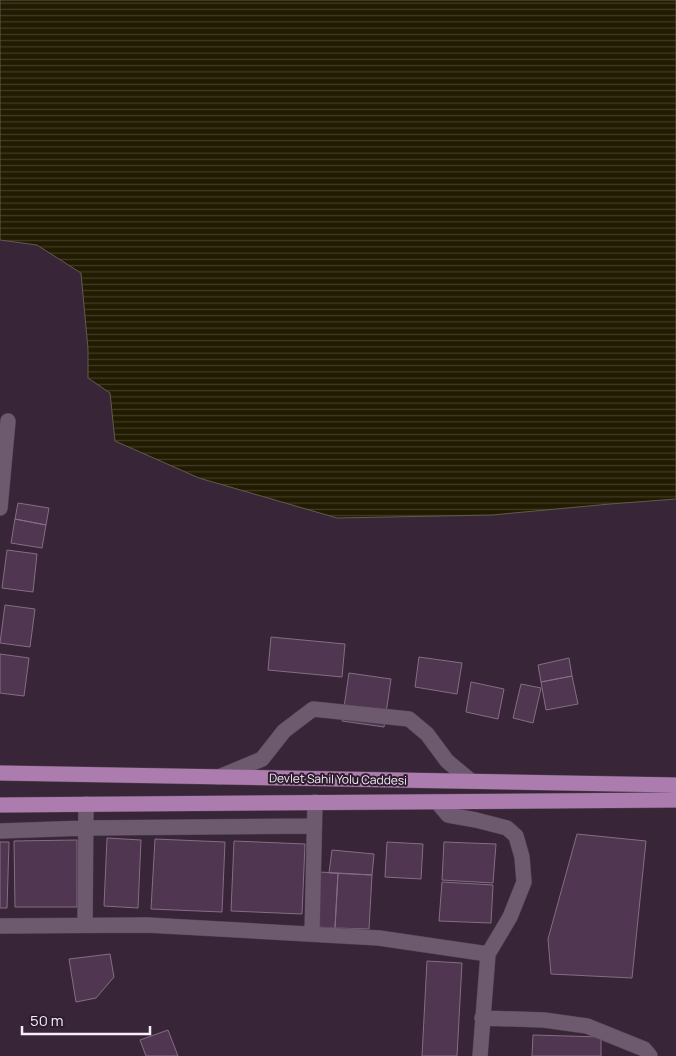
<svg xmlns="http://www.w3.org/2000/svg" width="676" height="1056" font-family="Manrope,sans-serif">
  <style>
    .water { fill: url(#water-rules); stroke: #625a4b }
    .building { fill: #503651; stroke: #836e83 }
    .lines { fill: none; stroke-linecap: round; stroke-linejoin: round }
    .minor-casing { stroke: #534454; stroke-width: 16 }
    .major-casing { stroke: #534454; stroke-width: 16 }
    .minor { stroke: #6d5a6e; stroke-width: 15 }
    .major { stroke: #ad7caf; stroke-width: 15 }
    .labels { text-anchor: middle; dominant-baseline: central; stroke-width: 4; stroke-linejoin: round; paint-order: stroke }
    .street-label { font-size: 12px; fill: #f8edf9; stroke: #2d1d2e }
  </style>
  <defs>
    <pattern id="water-rules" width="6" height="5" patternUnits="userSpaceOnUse" patternTransform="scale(1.25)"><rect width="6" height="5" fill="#211b01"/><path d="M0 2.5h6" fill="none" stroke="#423c27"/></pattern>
  </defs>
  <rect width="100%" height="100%" fill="#382638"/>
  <path class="water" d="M0 0H676V499L610 504 492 515 337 518 199 478 115 441 110 393 88 378V349L81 273 37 245 0 240Z"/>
  <path class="building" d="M18 503 49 508 46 525 15 519Z
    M15 519 46 525 42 548 11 543Z
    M7 550 37 554 33 592 2 588Z
    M5 605 35 609 30 647 0 643Z
    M271 637 345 644 342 677 268 670Z
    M0 654 29 658 24 696 0 693Z
    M419 657 462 663 457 694 415 687Z
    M569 658 572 676 541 682 538 665Z
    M349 673 391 679 384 727 342 721Z
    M572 676 578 704 546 710 541 682Z
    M471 682 504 689 498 719 466 712Z
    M521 684 541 688 533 723 513 718Z
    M577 834 646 841 632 978 551 974 548 939Z
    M107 838 141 840 138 908 104 906Z
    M155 839 225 842 222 912 151 909Z
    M77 840V907H15L14 841Z
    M234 841 305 844 302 914 231 911Z
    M0 842H9L7 908H0Z
    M387 842 423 844 421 879 385 877Z
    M444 842 496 844 493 883 442 880Z
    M332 850 374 854 372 875 329 873Z
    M319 872 338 873 335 928 316 927Z
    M338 873 372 875 369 929 335 928Z
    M442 882 493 885 491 923 439 921Z
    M110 954 114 977 96 998 76 1002 69 959Z
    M427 961 462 963 457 1056H422Z
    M168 1030 178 1056H146L140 1040Z
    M533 1035 601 1037V1056H532Z"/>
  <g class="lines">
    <defs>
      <path id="minor" d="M0 508 8 421
        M219 777 262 759 284 731 313 709 409 719 427 734 447 761 471 781
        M437 802 448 815 476 820 507 828 516 836 522 857 524 882 510 917 488 954 480 1056
        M0 831 86 828 314 826
        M85 925 86 804
        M0 926 147 925 379 938 488 954
        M312 934 315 802
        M482 1018 544 1020 587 1026 644 1049 650 1056"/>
      <path id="major" d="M0 773 676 785
        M0 805 676 800"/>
    </defs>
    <use href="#minor" class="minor-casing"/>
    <use href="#major" class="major-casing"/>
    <use href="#minor" class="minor"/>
    <use href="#major" class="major"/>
  </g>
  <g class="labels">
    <g class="street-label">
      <text transform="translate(338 779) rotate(1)">Devlet Sahil Yolu Caddesi</text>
    </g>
  </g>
  <path d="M22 1026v8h128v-8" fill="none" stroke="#f8edf9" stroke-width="2.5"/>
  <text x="30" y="1026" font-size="15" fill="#f8edf9" stroke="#2d1d2e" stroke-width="4" paint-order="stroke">50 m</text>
</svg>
